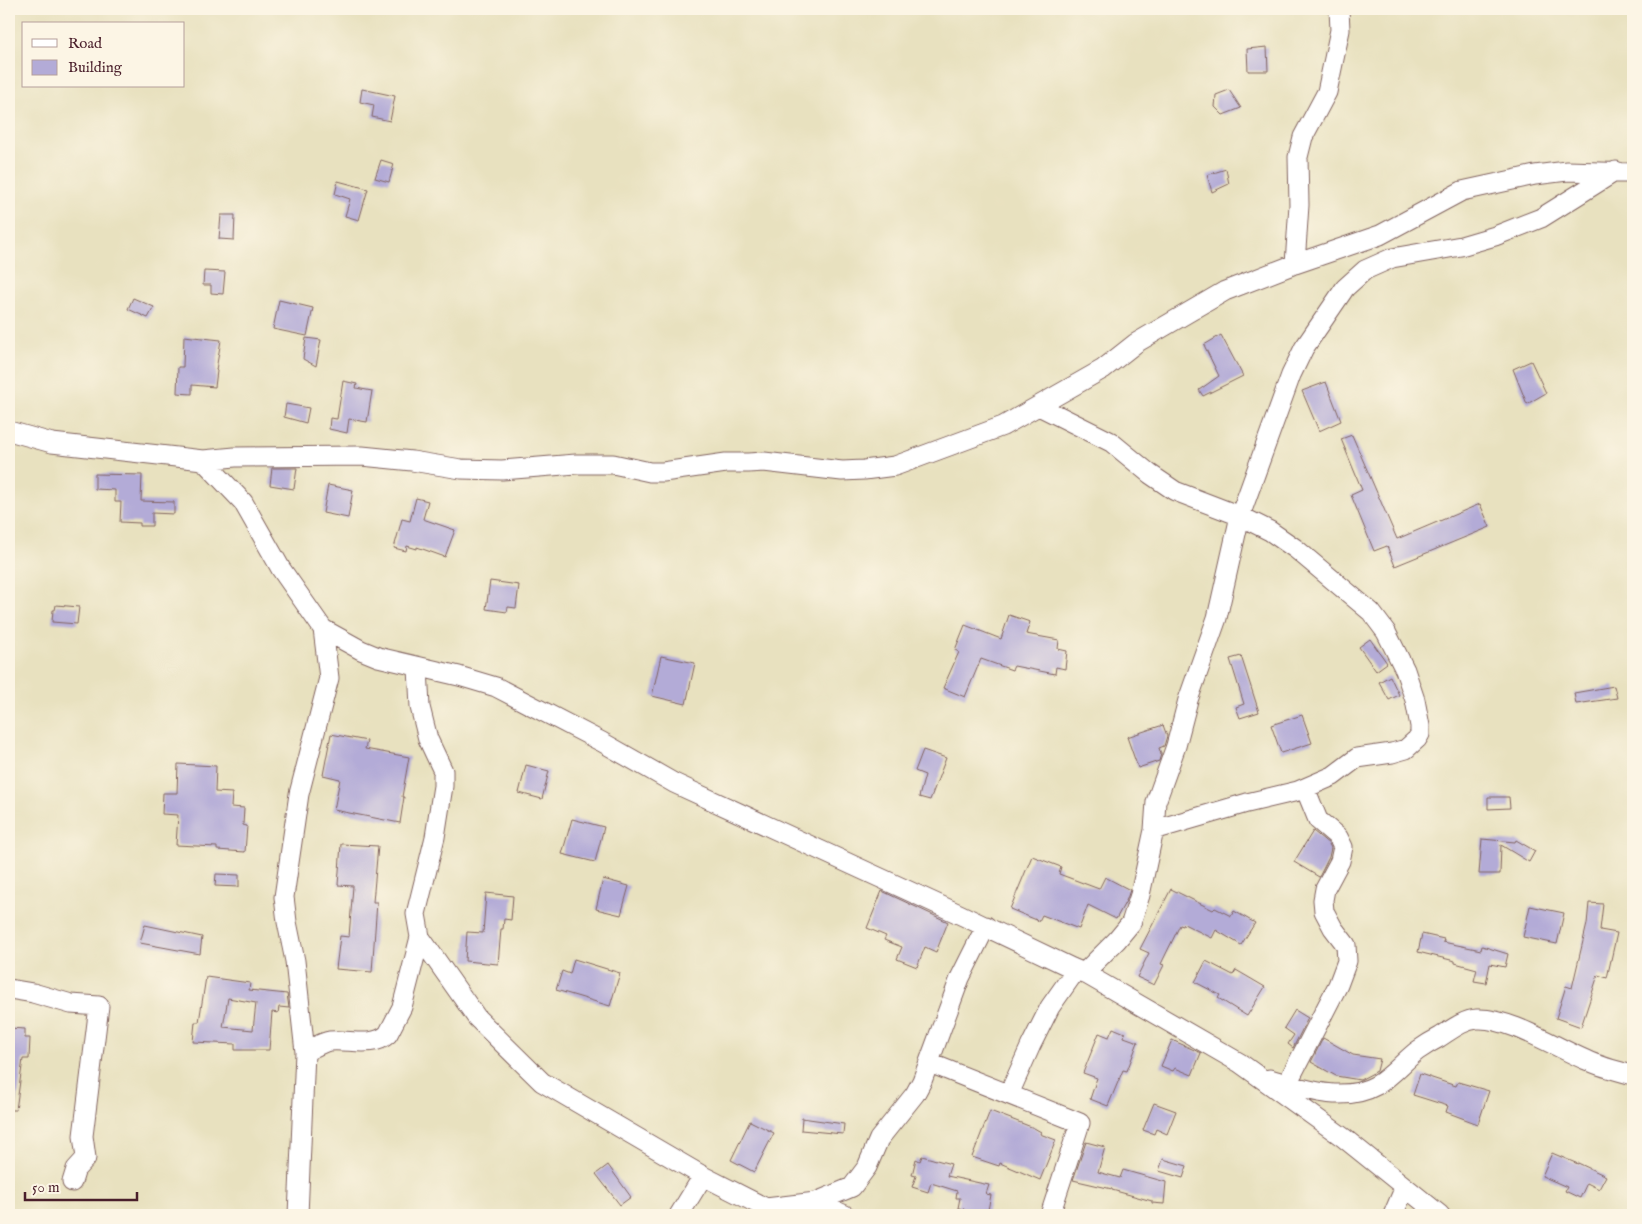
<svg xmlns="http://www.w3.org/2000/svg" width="1642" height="1224" font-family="'IM FELL English',serif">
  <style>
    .building { fill: #b3abd7; fill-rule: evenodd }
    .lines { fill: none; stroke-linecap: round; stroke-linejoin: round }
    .minor-casing { stroke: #81635f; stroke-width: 21 }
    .minor { stroke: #fff; stroke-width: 19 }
  </style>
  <rect width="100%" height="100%" fill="#fcf5e5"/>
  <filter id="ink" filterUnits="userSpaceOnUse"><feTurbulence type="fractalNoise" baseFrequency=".02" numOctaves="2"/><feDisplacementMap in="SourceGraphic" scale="10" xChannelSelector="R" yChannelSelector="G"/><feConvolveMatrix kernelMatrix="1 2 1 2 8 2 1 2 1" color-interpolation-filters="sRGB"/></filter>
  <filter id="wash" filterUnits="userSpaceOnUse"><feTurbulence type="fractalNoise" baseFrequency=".0096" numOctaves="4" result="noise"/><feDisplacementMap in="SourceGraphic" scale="20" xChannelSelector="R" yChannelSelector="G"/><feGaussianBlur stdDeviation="1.12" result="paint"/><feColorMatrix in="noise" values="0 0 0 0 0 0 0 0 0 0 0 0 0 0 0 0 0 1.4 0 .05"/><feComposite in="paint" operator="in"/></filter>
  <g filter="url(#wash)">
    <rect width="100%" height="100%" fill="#e8e1bf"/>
    <g id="blocks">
      <path class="building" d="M1267 47 1268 71H1248L1247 49Z
        M362 89 395 96 390 121 372 117 374 105 360 102Z
        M1229 90 1241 108 1223 115 1215 107 1216 95Z
        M381 160 394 164 389 182 375 178Z
        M1226 169 1229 184 1212 192 1207 175Z
        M338 181 368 189 359 220 345 216 350 199 335 194Z
        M221 215H235L234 240 219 239Z
        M204 271 225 272 223 294 211 293V285H203Z
        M133 298 154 307 148 318 128 309Z
        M279 300 313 308 307 336 273 329Z
        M1221 335 1243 376 1203 396 1199 390 1219 376 1204 345Z
        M184 336 221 340 216 370 217 371 215 387 192 385V394L177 393 178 367H183Z
        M306 338 321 340 316 366 303 359Z
        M1531 361 1546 393 1527 404 1513 369Z
        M343 381 357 384 356 388 372 391 367 422 349 419 347 433 329 429 330 418 337 419Z
        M1326 382 1341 421 1319 431 1302 391Z
        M286 404 309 408 306 423 284 417Z
        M1352 435 1397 539 1480 504 1490 527 1395 566 1387 546 1374 551 1351 495 1362 490 1341 439Z
        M272 468H297L294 489 270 485Z
        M95 474 142 475 141 501 174 502V514L152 513V526H140V523L120 522 121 502H115V490L95 489Z
        M328 485 353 490 348 518 323 513Z
        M416 498 428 501 423 519 455 530 445 557 417 547V549L407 546 406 551 394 548 402 519 410 521Z
        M490 581 519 585 516 608 508 607 507 612 486 609Z
        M56 605 79 607 77 624 52 622 53 610H55Z
        M1009 615 1030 622 1026 634 1059 640 1058 649 1067 651 1065 669 1056 667 1055 674 1014 666 1012 670 981 659 965 697 943 688 959 652 955 650 965 625 1001 639Z
        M1370 639 1387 663 1376 671 1359 647Z
        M661 656 695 663 686 704 652 696Z
        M1241 656 1259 712 1240 718 1236 707 1244 704 1230 659Z
        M1390 676 1399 695 1389 700 1379 682Z
        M1614 686 1617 698 1576 704 1574 693Z
        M1302 715 1312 743 1281 753 1271 725Z
        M1163 725 1167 736 1164 746 1159 748 1161 754 1159 761 1138 768 1127 737Z
        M331 734 367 741 365 749 409 757 402 797H404L400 823 334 810 340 779 323 775Z
        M923 750 946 758 930 800 919 797 925 775 915 771Z
        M178 764 216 766 215 792 232 793 231 807 244 808 243 825 247 826 245 852 217 850V847L176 845 178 815 162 814 163 793H177Z
        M526 765 549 771 542 799 519 793Z
        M1488 797H1509L1510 808 1488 809Z
        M572 819 604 827 595 862 562 854Z
        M1313 831 1329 844 1331 848 1329 857 1319 877 1294 862Z
        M1482 839 1515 842 1516 840 1535 851 1529 862 1501 845 1500 874H1479Z
        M341 844 378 846 373 902H377L372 972 336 969 340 936 349 937 353 886 338 885Z
        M1032 856 1061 867 1059 874 1099 889 1105 877 1130 890 1127 899 1116 919 1088 905 1079 929 1042 915 1039 921 1010 909Z
        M216 874 239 875V887L215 886Z
        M603 879 629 886 621 915 596 909Z
        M1171 889 1213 910 1215 908 1231 916 1234 911 1255 923 1241 945 1216 930 1212 938 1184 924 1183 926 1180 925 1161 964 1164 965 1154 985 1137 977 1149 953 1140 949Z
        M882 891 948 922 936 952 925 947 917 967 897 959 902 947 884 940 886 936 867 928Z
        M486 893 513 896 511 920 504 919 503 929H501L498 964 465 961 467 932 483 933Z
        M1589 903 1603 904 1600 930 1617 933 1607 978 1598 975 1581 1027 1556 1018 1566 986 1572 988 1587 924Z
        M1530 906 1564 913 1557 944 1523 937Z
        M145 925 202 937 200 954 140 943Z
        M1422 934 1444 939 1443 942 1481 950 1482 946 1508 954 1505 967 1490 964 1486 983 1474 981 1477 969 1455 963V961L1418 952Z
        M574 959 620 973 610 1006 556 990 562 971 570 974Z
        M1206 961 1233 975 1236 970 1265 987 1247 1016 1218 998 1220 995 1195 982Z
        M206 977 250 983 249 990 287 994 289 1008 279 1007 278 1013 272 1012 269 1050H235V1044L193 1042 195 1022H199ZM228 998 256 1003 253 1030 223 1027Z
        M1295 1010 1308 1018 1293 1048 1288 1044 1294 1035 1284 1028Z
        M9 1028 25 1029V1038H30L29 1059H23L16 1110H9V1078L11 1059 9 1058Z
        M1113 1028 1125 1033 1124 1037 1138 1042 1127 1071 1123 1070 1108 1106 1090 1099 1097 1078 1083 1073 1099 1033 1109 1037Z
        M1323 1038 1353 1055 1380 1059 1377 1071 1360 1080 1336 1076 1311 1062Z
        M1172 1040 1201 1053 1192 1075 1175 1068 1173 1071 1161 1066Z
        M1420 1074 1456 1086 1458 1082 1489 1091 1478 1124 1446 1112 1448 1106 1413 1095Z
        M1154 1103 1176 1111 1167 1134 1156 1129 1154 1134 1143 1130Z
        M990 1111 1034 1128 1041 1132 1040 1134 1056 1140 1040 1180 1000 1163 999 1166 972 1157Z
        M802 1118 844 1124 843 1134 801 1130Z
        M750 1121 774 1133 754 1172 731 1160Z
        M1086 1142 1105 1147 1098 1172 1120 1178 1123 1170 1166 1182 1164 1204 1152 1203V1201L1112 1190V1189L1073 1180Z
        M1552 1153 1578 1164V1163L1606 1176 1599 1189 1587 1183 1580 1198 1565 1191 1567 1187 1542 1176Z
        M922 1156 951 1164 947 1176 989 1185 986 1194 991 1195 987 1215 963 1213 964 1209 958 1208 960 1198H956L957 1191 931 1183 928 1192 912 1187 916 1176 912 1175 916 1159 920 1161Z
        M1163 1159 1187 1166 1183 1178 1159 1171Z
        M608 1165 631 1197 620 1205 596 1174Z"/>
    </g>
  </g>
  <g filter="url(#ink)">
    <use href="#blocks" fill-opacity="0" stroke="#81635f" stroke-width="1"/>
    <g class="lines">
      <defs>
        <path id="minor" d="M1295 264 1299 205 1298 157 1303 137 1327 92 1340 30 1339 9
          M1039 406 1111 442 1150 474 1175 491 1240 516 1270 531 1296 549 1371 612 1386 632 1405 670 1415 700 1420 726V734L1417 739 1406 749 1392 753 1357 758 1333 776 1298 791 1247 803 1154 830
          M9 431 52 443 203 460 235 457 362 456 412 461 461 469 502 470 576 464H613L650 472H663L726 463H748L764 462 842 471 864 470 895 466 1003 426 1103 369 1136 343 1225 291 1295 264 1380 235 1462 191 1535 175 1567 171 1633 173
          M203 460 243 502 281 569 323 629 329 678 299 794 284 897 287 922 295 961 305 1052 298 1215
          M323 629 361 650 378 657 459 676 496 687 602 742 674 783 959 914 1072 968 1084 973 1240 1063 1344 1138 1440 1215
          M418 668 420 707 428 739 443 771V786L435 837 416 914 420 937 477 1018 542 1082 703 1176 679 1215
          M1084 973 1117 940 1131 923 1140 895 1154 830 1156 802 1176 746 1188 700 1217 618 1240 516 1291 375 1304 348 1345 288 1365 270 1392 258 1461 246 1495 236 1541 218 1616 171
          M9 989 33 993 71 1004 99 1006 83 1136 86 1158 76 1169 72 1182
          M305 1052C313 1048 322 1042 330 1041 349 1039 373 1048 388 1034L402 1007 420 937
          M930 1063 1080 1123 1050 1215
          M1270 1079C1304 1089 1343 1104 1377 1085 1392 1076 1403 1062 1417 1051 1424 1046 1432 1041 1440 1037 1451 1030 1463 1020 1477 1019 1508 1017 1557 1048 1586 1060 1601 1067 1617 1071 1633 1075
          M1287 1084 1338 985 1347 961 1346 945 1333 928 1324 911 1323 900 1325 889 1340 861 1343 847 1338 837 1318 820 1305 788
          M1009 1094 1031 1045 1050 1007 1076 970
          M703 1176 766 1208 816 1202 852 1187 867 1167 879 1139 915 1094 922 1081 960 978 986 926
          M816 1202 845 1215
          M1393 1215 1405 1187"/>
      </defs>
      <use href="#minor" class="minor-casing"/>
      <use href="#minor" class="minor"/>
    </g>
  </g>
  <rect width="1642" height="1224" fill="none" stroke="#fcf5e5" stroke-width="30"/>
  <rect x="22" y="22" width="162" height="65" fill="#fcf5e5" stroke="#b59f9b"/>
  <rect x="32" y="39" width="25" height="8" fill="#ffffff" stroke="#b59f9b"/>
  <text x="68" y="48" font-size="15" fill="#4a1f2b">Road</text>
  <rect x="32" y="60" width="25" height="15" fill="#b3abd7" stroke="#b59f9b"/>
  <text x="68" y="72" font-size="15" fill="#4a1f2b">Building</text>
  <path d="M25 1192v8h112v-8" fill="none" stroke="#4a1f2b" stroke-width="2.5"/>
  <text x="32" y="1192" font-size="15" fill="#4a1f2b" stroke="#fcf5e5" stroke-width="4" paint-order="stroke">50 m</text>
</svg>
